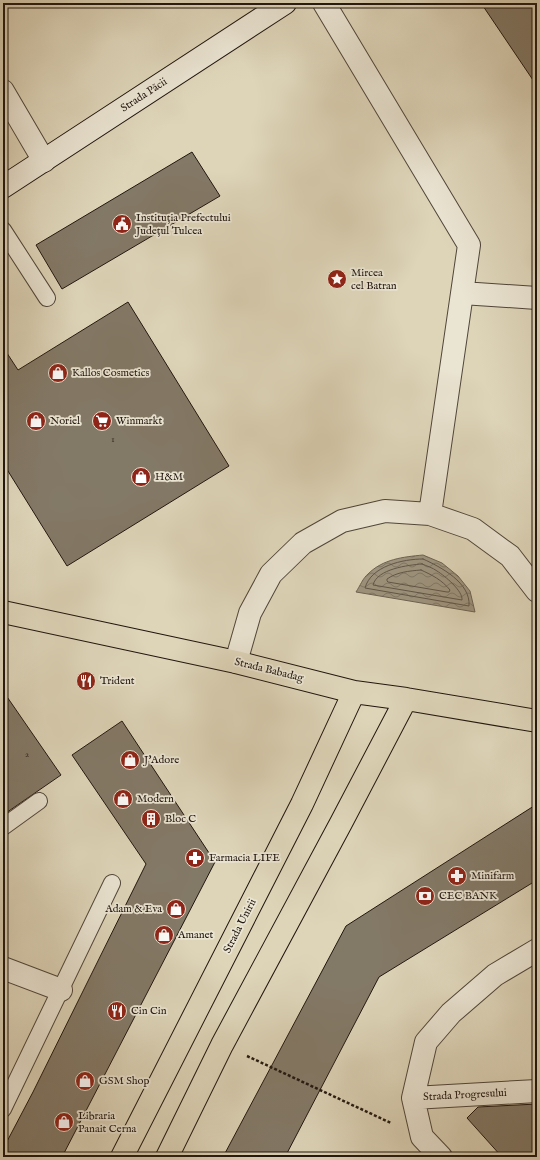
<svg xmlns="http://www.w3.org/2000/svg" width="540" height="1160" font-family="'IM FELL English',serif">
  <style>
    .water { fill: url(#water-waves); stroke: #6c6252 }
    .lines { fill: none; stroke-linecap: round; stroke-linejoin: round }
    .shore { stroke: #605547; stroke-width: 1 }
    .building { fill: #837967; stroke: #21160f }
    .service-casing { stroke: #50463a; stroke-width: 18 }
    .pedestrian-casing { stroke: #50463a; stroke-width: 24 }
    .minor-casing { stroke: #50463a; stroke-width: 24 }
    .secondary-casing { stroke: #21160f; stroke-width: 24 }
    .primary-casing { stroke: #21160f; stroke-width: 24 }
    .path { stroke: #21160f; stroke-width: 2.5; stroke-dasharray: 3 2; stroke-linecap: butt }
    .service { stroke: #eae4d2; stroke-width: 16 }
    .pedestrian { stroke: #eae4d2; stroke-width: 22 }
    .minor { stroke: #eae4d2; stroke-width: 22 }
    .secondary { stroke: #eae4d2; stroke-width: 22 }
    .primary { stroke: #ded5b9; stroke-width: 22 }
    .labels { text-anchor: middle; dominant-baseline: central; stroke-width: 3.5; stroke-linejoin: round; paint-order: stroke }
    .number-label { font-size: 9px; fill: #3a2f25 }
    .street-label { font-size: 11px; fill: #21160f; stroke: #eae4d2 }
    .poi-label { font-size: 11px; fill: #21160f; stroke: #eae4d2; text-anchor: start }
  </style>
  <defs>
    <pattern id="water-waves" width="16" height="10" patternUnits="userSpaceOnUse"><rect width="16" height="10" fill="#9e947f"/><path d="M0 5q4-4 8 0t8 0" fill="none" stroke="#807866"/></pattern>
  </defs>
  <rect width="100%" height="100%" fill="#ded5b9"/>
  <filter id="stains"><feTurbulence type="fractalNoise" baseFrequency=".005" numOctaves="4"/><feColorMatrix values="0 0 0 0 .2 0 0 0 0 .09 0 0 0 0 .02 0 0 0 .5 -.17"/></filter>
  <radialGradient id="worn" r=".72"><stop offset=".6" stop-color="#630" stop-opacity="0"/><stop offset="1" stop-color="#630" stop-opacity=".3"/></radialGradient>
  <path class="water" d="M423 555 442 563 458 576 470 591 475 612 356 592C360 586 363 578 368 574 383 559 403 557 423 555Z"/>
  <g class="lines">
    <path class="shore" d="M423 559C441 567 471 583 469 606L365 588C371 566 403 559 423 559Z
      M422 564C427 566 433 568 437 571 445 576 463 591 462 600L373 585C377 569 408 565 422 564Z
      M421 570C432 575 442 580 450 590L449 592H447L388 582 387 581V579C397 572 409 571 421 570Z"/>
  </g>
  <path class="building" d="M481 3H537V86Z
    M192 152 220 196 62 289 36 245Z
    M128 302 229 466 67 566 3 463V347L18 370Z
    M3 691 61 775 3 815Z
    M122 721 215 862 62 1157H3V1149L33 1092 146 864 72 755Z
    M537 804V880L379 977 285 1157H223L346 926Z
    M537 1104V1157H502L467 1118 478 1107Z"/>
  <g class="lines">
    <defs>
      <path id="service" d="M3 230 47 298
        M3 827 39 801
        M3 1109 112 883"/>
      <path id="pedestrian" d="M324 3 469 245 430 514
        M462 293 537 298
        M236 662 250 613 271 574 303 543 342 521 385 511 430 514 473 529 510 556 537 591"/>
      <path id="minor" d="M3 91 44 161
        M3 968 61 990
        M413 1098 537 1091
        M441 1157 422 1137 413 1098 426 1042 451 1013 495 975 537 950"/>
      <path id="secondary" d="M3 187 285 3"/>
      <path id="primary" d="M3 612 236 662 354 692 406 699 537 721
        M122 1157 302 804 354 692
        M167 1157 222 1045 341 823 406 699"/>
    </defs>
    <use href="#service" class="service-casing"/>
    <use href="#pedestrian" class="pedestrian-casing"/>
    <use href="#minor" class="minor-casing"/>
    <use href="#secondary" class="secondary-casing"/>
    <use href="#primary" class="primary-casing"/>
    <path class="path" d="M247 1056 391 1123"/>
    <use href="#service" class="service"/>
    <use href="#pedestrian" class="pedestrian"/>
    <use href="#minor" class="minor"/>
    <use href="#secondary" class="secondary"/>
    <use href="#primary" class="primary"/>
  </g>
  <defs>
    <symbol id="civic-disc" viewBox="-11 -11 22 22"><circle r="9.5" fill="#8f2418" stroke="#eae4d2"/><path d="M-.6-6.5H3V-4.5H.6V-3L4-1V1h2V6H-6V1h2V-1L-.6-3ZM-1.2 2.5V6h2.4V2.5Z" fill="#fff"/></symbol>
    <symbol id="sight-disc" viewBox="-11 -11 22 22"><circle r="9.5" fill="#8f2418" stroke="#eae4d2"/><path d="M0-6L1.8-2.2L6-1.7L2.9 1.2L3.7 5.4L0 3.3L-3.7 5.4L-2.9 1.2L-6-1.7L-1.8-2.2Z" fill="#fff"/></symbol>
    <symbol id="shop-disc" viewBox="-11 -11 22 22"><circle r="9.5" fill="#8f2418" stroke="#eae4d2"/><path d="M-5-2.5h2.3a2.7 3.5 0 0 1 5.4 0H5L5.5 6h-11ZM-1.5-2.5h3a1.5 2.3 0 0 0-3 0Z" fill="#fff"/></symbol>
    <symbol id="supermarket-disc" viewBox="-11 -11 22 22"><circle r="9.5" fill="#8f2418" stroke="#eae4d2"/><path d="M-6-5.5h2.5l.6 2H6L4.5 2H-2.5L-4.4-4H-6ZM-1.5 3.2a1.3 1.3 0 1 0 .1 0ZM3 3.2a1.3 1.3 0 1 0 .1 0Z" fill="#fff"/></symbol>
    <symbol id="restaurant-disc" viewBox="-11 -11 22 22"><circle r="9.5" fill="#8f2418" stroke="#eae4d2"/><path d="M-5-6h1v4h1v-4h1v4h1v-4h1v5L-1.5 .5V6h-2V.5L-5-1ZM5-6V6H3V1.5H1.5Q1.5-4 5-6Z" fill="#fff"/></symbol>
    <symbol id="building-disc" viewBox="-11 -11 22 22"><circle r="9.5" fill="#8f2418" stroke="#eae4d2"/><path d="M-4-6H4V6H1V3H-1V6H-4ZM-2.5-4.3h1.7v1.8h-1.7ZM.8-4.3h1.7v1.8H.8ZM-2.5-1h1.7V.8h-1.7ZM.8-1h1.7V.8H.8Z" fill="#fff"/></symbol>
    <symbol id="pharmacy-disc" viewBox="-11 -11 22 22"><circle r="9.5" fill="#8f2418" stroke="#eae4d2"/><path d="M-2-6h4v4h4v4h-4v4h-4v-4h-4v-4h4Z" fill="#fff"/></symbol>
    <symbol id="bank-disc" viewBox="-11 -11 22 22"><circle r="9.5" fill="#8f2418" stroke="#eae4d2"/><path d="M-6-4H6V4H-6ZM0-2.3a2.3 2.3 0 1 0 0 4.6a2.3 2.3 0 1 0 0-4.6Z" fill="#fff"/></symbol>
  </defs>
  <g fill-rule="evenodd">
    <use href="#civic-disc" x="111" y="213" width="22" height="22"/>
    <use href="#sight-disc" x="326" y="268" width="22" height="22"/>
    <use href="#shop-disc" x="47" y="362" width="22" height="22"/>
    <use href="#shop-disc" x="25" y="410" width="22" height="22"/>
    <use href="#supermarket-disc" x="91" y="410" width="22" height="22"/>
    <use href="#shop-disc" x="130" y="466" width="22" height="22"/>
    <use href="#restaurant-disc" x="75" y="670" width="22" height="22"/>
    <use href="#shop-disc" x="119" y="749" width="22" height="22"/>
    <use href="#shop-disc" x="112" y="788" width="22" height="22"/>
    <use href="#building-disc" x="140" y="808" width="22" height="22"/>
    <use href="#pharmacy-disc" x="184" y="847" width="22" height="22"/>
    <use href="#pharmacy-disc" x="446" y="865" width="22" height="22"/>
    <use href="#bank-disc" x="414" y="885" width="22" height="22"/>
    <use href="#shop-disc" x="165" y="898" width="22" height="22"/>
    <use href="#shop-disc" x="153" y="924" width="22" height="22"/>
    <use href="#restaurant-disc" x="106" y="1000" width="22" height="22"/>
    <use href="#shop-disc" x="74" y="1070" width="22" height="22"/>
    <use href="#shop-disc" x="53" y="1111" width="22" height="22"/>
  </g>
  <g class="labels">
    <g class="number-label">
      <text x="113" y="439">1</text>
      <text x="27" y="754">2</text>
    </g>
    <g class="street-label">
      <text transform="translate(144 95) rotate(-33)">Strada Păcii</text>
      <text transform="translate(269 670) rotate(14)">Strada Babadag</text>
      <text transform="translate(240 926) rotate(-63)">Strada Unirii</text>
      <text transform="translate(465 1095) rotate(-3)">Strada Progresului</text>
    </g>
    <g class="poi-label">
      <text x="136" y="218">Instituția Prefectului<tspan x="136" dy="13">Județul Tulcea</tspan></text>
      <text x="351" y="273">Mircea<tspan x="351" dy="13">cel Batran</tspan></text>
      <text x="72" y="373">Kallos Cosmetics</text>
      <text x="50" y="421">Noriel</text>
      <text x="116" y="421">Winmarkt</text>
      <text x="155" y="477">H&amp;M</text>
      <text x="100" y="681">Trident</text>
      <text x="144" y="760">J'Adore</text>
      <text x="137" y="799">Modern</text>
      <text x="165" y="819">Bloc C</text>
      <text x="209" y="858">Farmacia LIFE</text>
      <text x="471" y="876">Minifarm</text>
      <text x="439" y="896">CEC BANK</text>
      <text x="162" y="909" text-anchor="end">Adam &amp; Eva</text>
      <text x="178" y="935">Amanet</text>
      <text x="131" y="1011">Cin Cin</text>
      <text x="99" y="1081">GSM Shop</text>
      <text x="78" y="1116">Libraria<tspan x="78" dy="13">Panait Cerna</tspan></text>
    </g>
  </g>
  <rect width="540" height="1160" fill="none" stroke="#ded5b9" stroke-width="16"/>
  <rect x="4" y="4" width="532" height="1152" fill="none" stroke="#21160f" stroke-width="2"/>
  <rect x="8" y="8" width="524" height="1144" fill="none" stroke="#21160f"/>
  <rect width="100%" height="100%" filter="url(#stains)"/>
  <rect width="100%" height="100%" fill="url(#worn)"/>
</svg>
